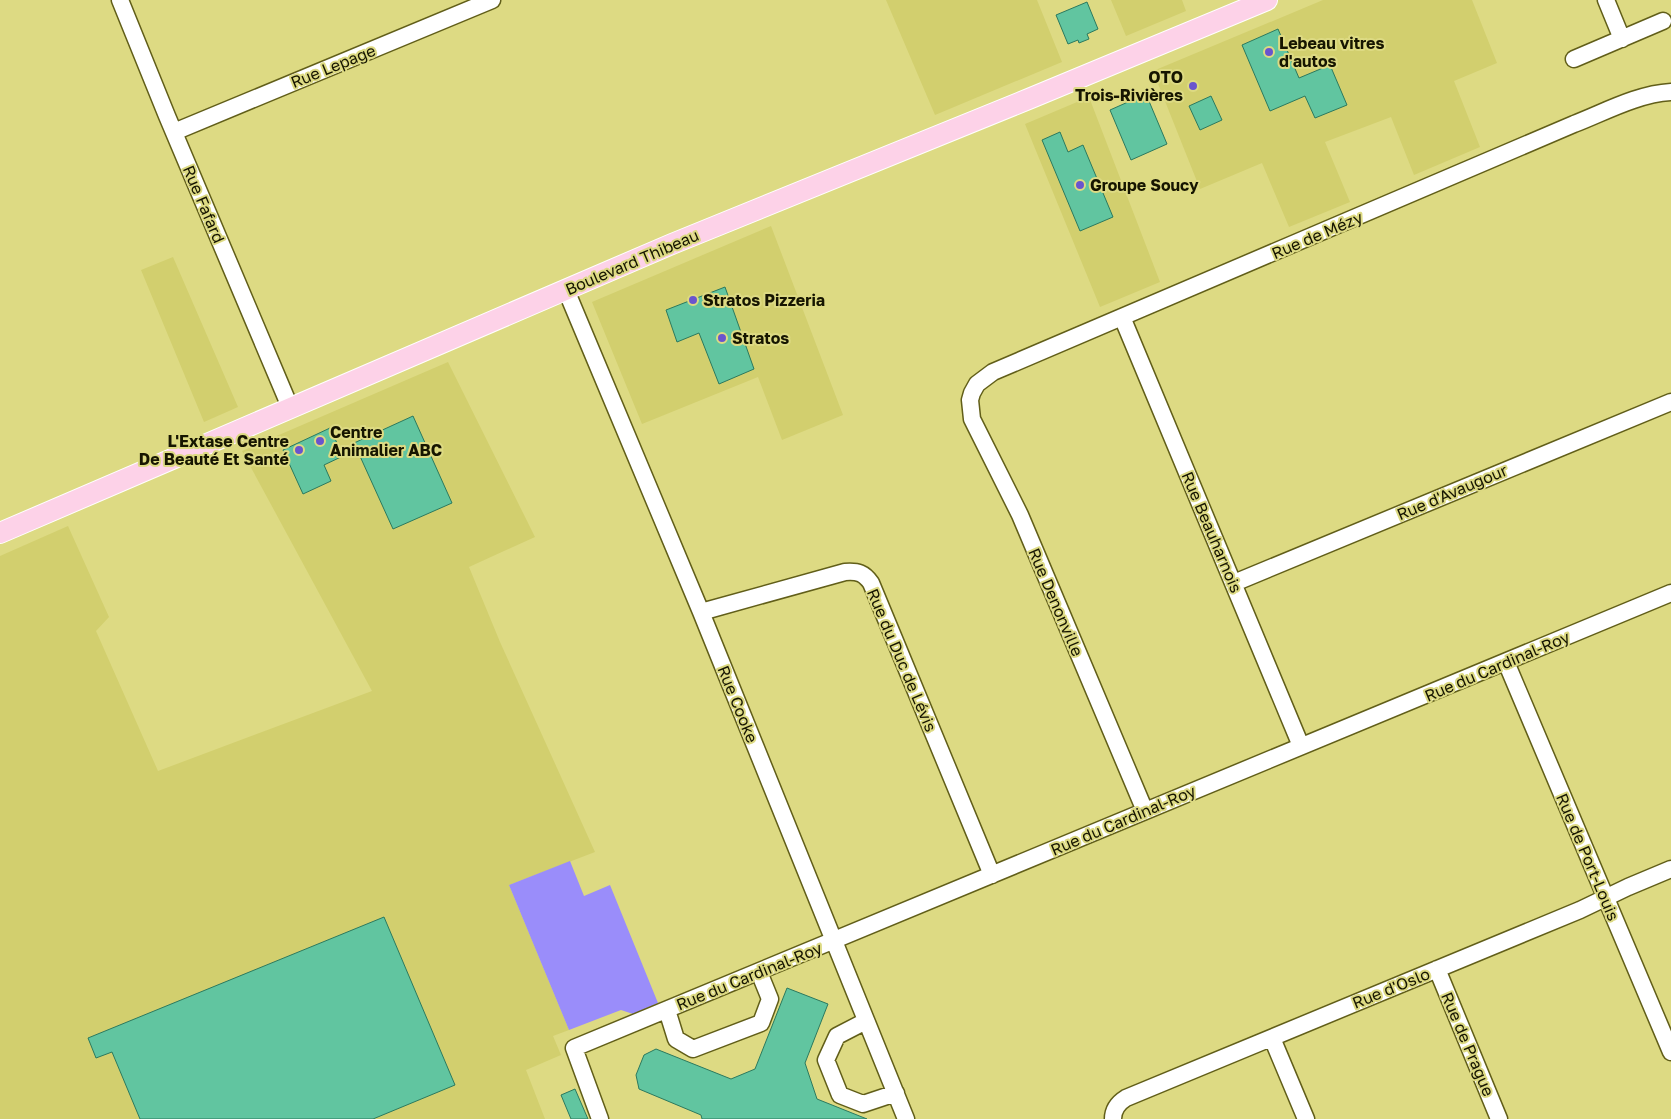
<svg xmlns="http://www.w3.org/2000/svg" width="1671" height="1119" font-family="'Golos Text',sans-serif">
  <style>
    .built { fill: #d2cf6e }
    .forest { fill: #9a8dfa }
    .building { fill: #61c5a0; stroke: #2b795e }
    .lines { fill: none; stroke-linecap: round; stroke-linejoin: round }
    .minor-casing { stroke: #615e19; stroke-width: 19 }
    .major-casing { stroke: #fff; stroke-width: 22 }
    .minor { stroke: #fff; stroke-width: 16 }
    .major { stroke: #fdd2e8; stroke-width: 20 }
    .poi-dot { fill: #6a54cd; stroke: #ddda83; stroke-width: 2 }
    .labels { text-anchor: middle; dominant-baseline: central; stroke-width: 4; stroke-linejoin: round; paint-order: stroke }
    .poi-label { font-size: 16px; font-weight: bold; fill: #161500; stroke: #ddda83; text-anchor: start }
    .street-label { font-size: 16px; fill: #161500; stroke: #ddda83 }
  </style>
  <rect width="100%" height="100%" fill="#ddda83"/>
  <path class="built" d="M886 0H1037L1062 62 935 115Z
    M1111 0H1182L1186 11 1126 36Z
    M1323 0H1472L1497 63 1454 81 1480 147 1414 175 1391 117 1325 142 1350 202 1289 227 1262 163 1200 189 1153 71Z
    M1089 97 1160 282 1100 307 1025 124Z
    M771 226 843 415 782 440 758 377 642 424 592 302Z
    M173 257 238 407 204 422 141 270Z
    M448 362 535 537 469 567 500 642 595 852 509 885 569 1030 553 1036 561 1055 526 1070 545 1119H0V556L68 526 109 617 96 631 158 771 372 691 242 451Z"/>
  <path class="forest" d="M570 861 584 896 610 885 658 1003 633 1014 621 1010 569 1030 509 885Z"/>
  <path class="building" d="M1087 2 1098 29 1087 34 1089 39 1079 43 1078 40 1068 44 1056 15Z
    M1278 29 1299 78 1330 65 1347 105 1315 118 1305 96 1270 111 1242 45Z
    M1146 94 1167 144 1131 160 1110 110Z
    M1211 96 1222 120 1200 130 1189 106Z
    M1060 132 1068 152 1083 145 1113 217 1080 231 1042 140Z
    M725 287 754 369 719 384 699 333 677 342 666 310Z
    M413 416 452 503 393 529 354 443Z
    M330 428 343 456 324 465 331 481 303 494 283 450Z
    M384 917 455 1085 373 1119H140L112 1052 96 1058 88 1038Z
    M787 988 828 1004 805 1063 817 1099 867 1119H702L701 1115 639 1089 636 1075 644 1055 656 1049 731 1079 755 1069Z
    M575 1089 588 1119H571L561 1095Z"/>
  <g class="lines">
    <defs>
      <path id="minor" d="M120 0 167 116 290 407
        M1606 0 1622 39
        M1574 59 1663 21
        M174 132 492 0
        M566 290 701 612 906 1119
        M1122 317 1301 746
        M1234 583 1671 402
        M701 612 845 572C858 571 864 573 871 583L992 875
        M1506 662 1671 1052
        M1145 811 1020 515 972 419 970 400 972 393 977 384 993 372 1574 124C1605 112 1637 94 1671 92
        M1437 969 1499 1119
        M667 1010 676 1039 693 1049 761 1023 770 999 759 972
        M866 1021 837 1036 826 1060 840 1095 863 1104 896 1093
        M1272 1038 1306 1119
        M600 1119 574 1048 1671 593
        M1113 1119C1113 1109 1118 1103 1126 1098L1580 910 1628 887 1671 869"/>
      <path id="major" d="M0 533 672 244 1031 98 1267 0"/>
    </defs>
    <use href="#minor" class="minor-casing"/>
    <use href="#major" class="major-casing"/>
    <use href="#minor" class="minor"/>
    <use href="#major" class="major"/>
  </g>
  <g class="poi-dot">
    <circle cx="1269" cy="52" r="5"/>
    <circle cx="1193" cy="86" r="5"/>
    <circle cx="1080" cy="185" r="5"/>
    <circle cx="693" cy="300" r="5"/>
    <circle cx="722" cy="338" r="5"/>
    <circle cx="320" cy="441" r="5"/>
    <circle cx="299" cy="450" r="5"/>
  </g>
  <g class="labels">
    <g class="poi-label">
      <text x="1279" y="43">Lebeau vitres<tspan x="1279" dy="18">d'autos</tspan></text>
      <text x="1183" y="77" text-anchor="end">OTO<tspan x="1183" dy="18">Trois-Rivières</tspan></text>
      <text x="1090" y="185">Groupe Soucy</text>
      <text x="703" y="300">Stratos Pizzeria</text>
      <text x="732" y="338">Stratos</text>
      <text x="330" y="432">Centre<tspan x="330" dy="18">Animalier ABC</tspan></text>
      <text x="289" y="441" text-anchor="end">L'Extase Centre<tspan x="289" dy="18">De Beauté Et Santé</tspan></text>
    </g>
    <g class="street-label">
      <text transform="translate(333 66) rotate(-22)">Rue Lepage</text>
      <text transform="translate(204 204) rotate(67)">Rue Fafard</text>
      <text transform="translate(1317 235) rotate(-23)">Rue de Mézy</text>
      <text transform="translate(632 262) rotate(-23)">Boulevard Thibeau</text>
      <text transform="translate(1452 492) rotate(-23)">Rue d'Avaugour</text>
      <text transform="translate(1212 532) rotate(67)">Rue Beauharnois</text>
      <text transform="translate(1056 602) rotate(67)">Rue Denonville</text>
      <text transform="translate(902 660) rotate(67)">Rue du Duc de Lévis</text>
      <text transform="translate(1497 666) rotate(-23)">Rue du Cardinal-Roy</text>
      <text transform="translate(738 704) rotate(68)">Rue Cooke</text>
      <text transform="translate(1123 820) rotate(-23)">Rue du Cardinal-Roy</text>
      <text transform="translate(1588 857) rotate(67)">Rue de Port-Louis</text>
      <text transform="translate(749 976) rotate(-22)">Rue du Cardinal-Roy</text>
      <text transform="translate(1391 988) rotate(-22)">Rue d'Oslo</text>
      <text transform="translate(1468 1044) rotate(67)">Rue de Prague</text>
    </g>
  </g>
</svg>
